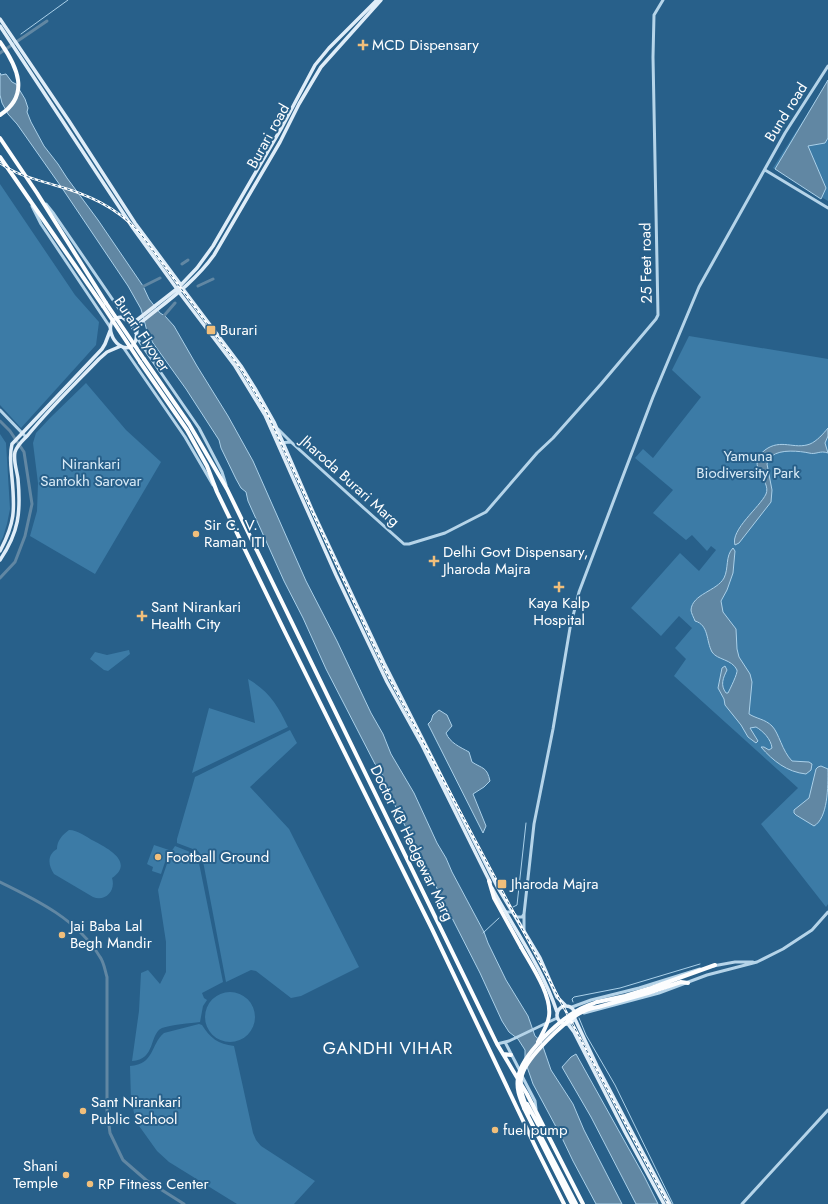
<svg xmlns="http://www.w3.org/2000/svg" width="828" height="1204" font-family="Jost,sans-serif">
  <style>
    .green { fill: #3c7ba6 }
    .water { fill: #6187a3; stroke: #aad0e9 }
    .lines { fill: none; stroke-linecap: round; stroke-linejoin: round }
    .stream { stroke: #aad0e9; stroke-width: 1 }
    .canal { stroke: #6187a3; stroke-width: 3 }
    .tertiary { stroke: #b5d4e9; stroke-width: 3 }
    .secondary { stroke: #dfedf8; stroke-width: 3.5 }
    .trunk { stroke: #fcfdfe; stroke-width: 4 }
    .rail-casing { stroke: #fff; stroke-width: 2.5 }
    .rail { stroke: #28608a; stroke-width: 1; stroke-dasharray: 3; stroke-linecap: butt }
    .trunk-bridge { stroke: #fcfdfe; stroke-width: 4 }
    .poi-dot { fill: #f1bf7b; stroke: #28608a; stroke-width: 1.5 }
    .labels { text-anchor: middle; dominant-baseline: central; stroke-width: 4; stroke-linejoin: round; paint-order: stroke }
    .poi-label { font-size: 15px; fill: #fff; stroke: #28608a; text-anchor: start }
    .street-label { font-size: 15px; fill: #fff; stroke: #28608a }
    .park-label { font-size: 15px; fill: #d9ebf7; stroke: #28608a }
    .quarter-label { font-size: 17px; letter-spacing: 1px; fill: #fff; stroke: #28608a }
  </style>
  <rect width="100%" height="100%" fill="#28608a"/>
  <path class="green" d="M828 81V201L773 168Z
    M0 184 75 295 99 322 96 345 21 428 0 405Z
    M689 336 828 359V904L826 907 761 824 798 788 674 676 686 659 675 648 692 628 679 616 661 636 631 608 680 553 699 571 716 550 711 546 707 551 692 535 686 540 653 513 673 490 635 458 643 449 653 458 701 397 672 370Z
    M86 383 126 430 161 462 95 574 30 536 37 511 38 483 33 443 36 433 50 418Z
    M0 434 6 443 10 509 7 524 3 537 0 543Z
    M129 650 130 654 108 671 104 670 90 659 95 652 107 655Z
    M248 679C269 691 278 706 288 727L192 773 209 708 255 723Z
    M290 730 297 743 250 787 289 829 359 967 301 996 291 998 256 971 251 970 226 982 202 856 198 851 177 843V839L195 777Z
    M69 830C78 830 86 837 94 841 107 848 135 862 112 878 116 890 106 902 93 897L54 874C48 865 47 855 57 849 57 841 62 835 69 830Z
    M154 845 169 850 161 874 152 871 153 867 147 864Z
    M175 846 195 854 198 858 223 982 202 993 204 998 207 1000 203 1006 200 1022C191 1023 170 1025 162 1028 149 1034 156 1060 132 1061L139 1011 141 973 148 970 160 984 166 972V942L158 890 171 852Z
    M205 1017a25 25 0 1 1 50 0a25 25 0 1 1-50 0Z
    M199 1024 202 1025C210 1038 218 1044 234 1046L253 1133 256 1140 261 1146 315 1181 294 1204H237L169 1162 157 1151 137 1123 134 1113 131 1099 130 1066C155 1064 150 1045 164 1033Z"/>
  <path class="water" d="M0 73 1 75 6 74 12 82 16 84 25 99 28 108 27 112 31 122 44 146 58 164 67 178 98 220 143 286 149 299 160 313 165 316 174 326 197 366 228 416 253 461 306 581 337 641 371 713 383 734 391 754 414 793 437 843 446 858 452 872 484 932 488 943 506 980 528 1016 535 1036 541 1041 551 1070 573 1104 584 1130 622 1204H596L573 1161 562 1138 533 1084 525 1061V1050L518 1039 509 1032 502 1021 480 973 396 808 388 786 384 783 382 771 375 764 326 669 303 618 284 581 248 501 246 492 241 488 236 479 221 448 219 440 186 389 153 343 147 331 141 309 128 286 62 188 17 124 8 114 2 103 0 95Z
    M828 80V138L825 143 808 146 826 188 821 199 775 169Z
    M828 428V436L825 443 828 453C820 450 816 455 809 453 800 451 780 449 772 456 770 458 768 461 767 464L772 490 771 502 739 543 735 545C730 530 760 507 766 494 772 480 744 466 765 450 781 438 794 450 810 444 817 441 823 434 828 428Z
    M733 548 735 551 733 573 727 590 721 601 723 612 736 629 737 649 739 657 750 674 752 682 749 714C757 719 765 719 772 726 779 733 782 751 792 761L809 762 812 764 811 770 806 774C787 772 773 761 761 747H764L769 750 772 748C771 739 763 731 756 727L750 728 758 741 756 743 748 737 741 725 725 705 724 699 718 688 722 668 725 666 727 670C723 678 720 685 726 693H728C730 689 738 673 737 670 732 659 717 660 712 652 706 641 709 625 695 621 694 618 691 613 691 610 692 594 717 591 724 578 729 568 725 556 733 548Z
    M439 710 447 715 452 726 446 733C450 743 460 747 469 752L472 762C483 769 487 767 490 781L484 787 473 794 486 826 483 833 428 724 431 721 433 715Z
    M821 766 828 769C828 787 828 818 814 826L796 815 794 813V810L809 798 816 769 818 767Z
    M576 1054 644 1176 658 1204H636L591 1117 562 1067 571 1057Z"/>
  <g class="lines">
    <path class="stream" d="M21 34 68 0
      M513 907 517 905 526 823
      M483 933 499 918
      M573 1002 572 999 574 997 620 988 700 964
      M579 1018 586 1035 615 1085 673 1204"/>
    <path class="canal" d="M0 53 47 21
      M182 264 188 260
      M198 286 213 279
      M140 288 160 278
      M162 318 175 303
      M0 421 10 431 24 452 32 504 25 536 15 562 0 578
      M0 882C37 900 78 920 100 957 104 962 105 971 107 977V1110L110 1133 123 1160 146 1180 184 1204"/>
    <path class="tertiary" d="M765 170 828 208
      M46 204 54 214 126 319
      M32 206 41 224 110 327
      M137 338 199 428 222 472 226 485
      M123 347 185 437 213 485
      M0 410 26 437
      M278 429 291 442
      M278 443 291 442 366 510 404 544H409L445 533 486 512 537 453 553 438 601 384 656 319 658 315 653 57 654 15 663 0
      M506 912H512L517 917H522L524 914
      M524 930V914L534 824 553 729 570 628 579 592 653 397 699 287 785 133 828 66
      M713 966 735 962H753
      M572 1007 591 1000 639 988 700 969
      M584 1013 659 993 707 975 757 962 783 949 812 930 828 912
      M505 1042 520 1071
      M497 1044 509 1041 557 1018
      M522 1076 535 1101 536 1109
      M742 1204 828 1110"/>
    <path class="secondary" d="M0 19 69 121 135 223 181 285
      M0 26 133 228 177 289
      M183 289 241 366 256 390 274 422 313 512 384 663 497 886 540 958 557 997 565 1005
      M179 292 235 366 265 415 336 575 387 682 422 745 490 882
      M128 320 133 321 137 320 178 288 197 268 213 246 282 127 315 65 329 48 377 0
      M136 333 130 323 122 317C100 317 113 353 131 347 140 340 134 332 139 324 166 302 194 283 214 255L280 142 299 104 321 67 381 0
      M0 551C15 523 15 510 12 478 11 467 9 456 12 444L102 349 105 344 110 331
      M0 560C19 532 21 512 18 479 17 471 13 460 15 452 17 445 23 440 28 435 50 408 75 384 99 359L107 352 121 346
      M492 888C514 929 542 967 557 1012
      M557 1015a9 9 0 1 1 18 0a9 9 0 1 1-18 0Z
      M575 1019 597 1066 670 1204
      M568 1024 574 1032 625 1132 664 1204"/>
    <path class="trunk" d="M0 42C17 66 31 95 0 115
      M0 138 37 193 106 303
      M0 157C34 207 69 256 103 306
      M144 359 189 424 227 489 497 1044 527 1094 583 1204
      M140 362 187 430 207 466 217 492 284 630 432 929 536 1148 564 1204
      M489 881 494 898 521 947
      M597 1002 625 996 651 988 715 965
      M598 1007 648 993 681 982 688 983
      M503 1054 511 1055
      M523 1103 527 1104 539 1126 545 1130
      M524 1108 572 1204
      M538 1131 576 1204"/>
    <defs>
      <path id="rail" d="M0 163C16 175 35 179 54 185 87 194 117 207 140 233L243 372 267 413 385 670 668 1204"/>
    </defs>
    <use href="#rail" class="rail-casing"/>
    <use href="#rail" class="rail"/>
    <path class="trunk-bridge" d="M106 303 144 359
      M103 306 140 362
      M521 947C531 965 552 995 549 1016 548 1025 542 1034 538 1042
      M524 1108C520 1098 516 1089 518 1078 521 1055 560 1019 580 1009 585 1006 592 1004 597 1002
      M529 1113C524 1101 518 1088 522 1075 527 1057 564 1022 580 1013 585 1010 592 1008 598 1007"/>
  </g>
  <g class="poi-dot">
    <path d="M361 39h4v4h4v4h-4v4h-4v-4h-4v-4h4z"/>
    <rect x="206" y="325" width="10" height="10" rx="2"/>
    <circle cx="196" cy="534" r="4"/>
    <path d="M432 555h4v4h4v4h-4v4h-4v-4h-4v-4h4z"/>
    <path d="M557 581h4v4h4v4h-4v4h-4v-4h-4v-4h4z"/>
    <path d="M140 610h4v4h4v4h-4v4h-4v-4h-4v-4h4z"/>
    <circle cx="158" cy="857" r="4"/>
    <rect x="497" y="879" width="10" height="10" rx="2"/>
    <circle cx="62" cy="935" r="4"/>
    <circle cx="83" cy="1111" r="4"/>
    <circle cx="495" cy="1130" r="4"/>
    <circle cx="66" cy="1175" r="4"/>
    <circle cx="90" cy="1184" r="4"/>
  </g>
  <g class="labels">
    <g class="poi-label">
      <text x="372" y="45">MCD Dispensary</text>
      <text x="220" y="330">Burari</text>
      <text x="204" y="525">Sir C. V.<tspan x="204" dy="17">Raman ITI</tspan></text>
      <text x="443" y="552">Delhi Govt Dispensary,<tspan x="443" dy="17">Jharoda Majra</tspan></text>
      <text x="559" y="603" text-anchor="middle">Kaya Kalp<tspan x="559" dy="17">Hospital</tspan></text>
      <text x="151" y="607">Sant Nirankari<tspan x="151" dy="17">Health City</tspan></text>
      <text x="166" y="857">Football Ground</text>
      <text x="511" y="884">Jharoda Majra</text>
      <text x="70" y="926">Jai Baba Lal<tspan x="70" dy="17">Begh Mandir</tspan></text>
      <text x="91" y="1102">Sant Nirankari<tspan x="91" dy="17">Public School</tspan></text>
      <text x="503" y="1130">fuel pump</text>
      <text x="58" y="1166" text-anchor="end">Shani<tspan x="58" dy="17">Temple</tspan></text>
      <text x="98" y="1184">RP Fitness Center</text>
    </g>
    <g class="street-label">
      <text transform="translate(786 112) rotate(-58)">Bund road</text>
      <text transform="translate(268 136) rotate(-61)">Burari road</text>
      <text transform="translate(646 263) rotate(-91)">25 Feet road</text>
      <text transform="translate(142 334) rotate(56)">Burari Flyover</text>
      <text transform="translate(350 481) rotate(42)">Jharoda Burari Marg</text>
      <text transform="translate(412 843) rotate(64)">Doctor KB Hedgewar Marg</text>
    </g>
    <g class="park-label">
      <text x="748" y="456">Yamuna<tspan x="748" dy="17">Biodiversity Park</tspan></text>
      <text x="91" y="464">Nirankari<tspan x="91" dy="17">Santokh Sarovar</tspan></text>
    </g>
    <g class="quarter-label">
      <text x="388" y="1048">GANDHI VIHAR</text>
    </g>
  </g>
</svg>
